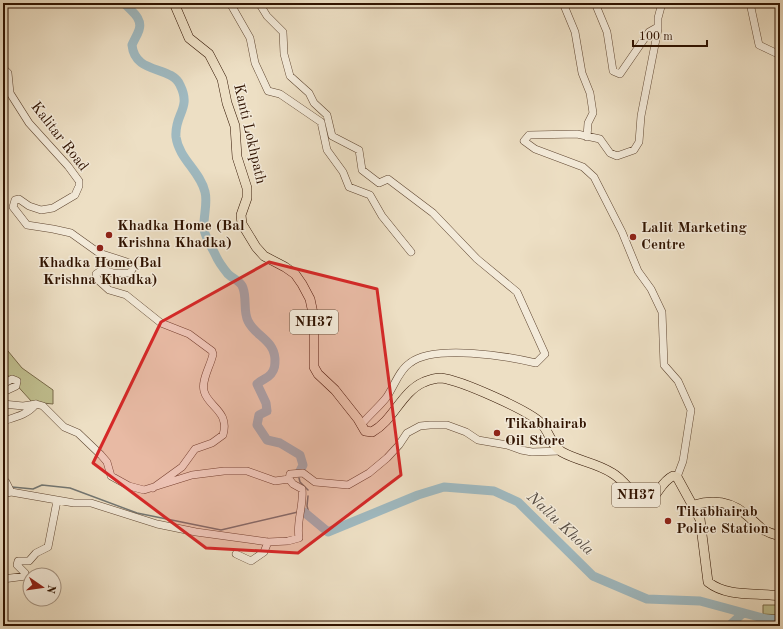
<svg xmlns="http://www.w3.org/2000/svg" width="783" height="629" font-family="'Old Standard TT',serif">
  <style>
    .green { fill: #c0bf8f; stroke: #786948 }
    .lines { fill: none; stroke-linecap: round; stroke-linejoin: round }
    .stream { stroke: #737773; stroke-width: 1.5 }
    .river { stroke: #9fb9c0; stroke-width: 9 }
    .minor-casing { stroke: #5f4631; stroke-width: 8 }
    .major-casing { stroke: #301300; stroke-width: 10 }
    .minor { stroke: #f3ead9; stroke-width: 7 }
    .major { stroke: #eddfc4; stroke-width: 9 }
    .marked { fill: #d62828; fill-opacity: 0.2; stroke: #d62828; stroke-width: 3; stroke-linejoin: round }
    .poi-dot { fill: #8f2418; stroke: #f3ead9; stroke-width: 1.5 }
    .labels { text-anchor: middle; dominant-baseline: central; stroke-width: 3; stroke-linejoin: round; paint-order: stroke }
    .shield { fill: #f3ead9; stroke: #6a5441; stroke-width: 1 }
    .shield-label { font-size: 14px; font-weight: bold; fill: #301300 }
    .street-label { font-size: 15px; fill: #301300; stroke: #f3ead9 }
    .poi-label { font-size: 15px; font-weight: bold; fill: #301300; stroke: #f3ead9; text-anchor: start }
    .water-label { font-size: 16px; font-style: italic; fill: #574d43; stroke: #f3ead9 }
  </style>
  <rect width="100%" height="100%" fill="#eddfc4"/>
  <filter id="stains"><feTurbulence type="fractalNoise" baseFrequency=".005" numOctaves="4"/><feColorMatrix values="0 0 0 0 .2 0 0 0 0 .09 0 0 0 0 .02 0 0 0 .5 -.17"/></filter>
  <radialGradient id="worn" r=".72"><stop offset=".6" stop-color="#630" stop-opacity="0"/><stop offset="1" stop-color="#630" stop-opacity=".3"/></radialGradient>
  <path class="green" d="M3 345 22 368 53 390V404L32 402 3 370Z
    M763 605H780V615L763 614Z"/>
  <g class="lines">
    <path class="stream" d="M299 478 300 482 308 490
      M12 487 33 489 42 485 70 488 137 513 221 530 298 512
      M308 496 307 506 310 517"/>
    <path class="river" d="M124 3C131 11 143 18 139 30 137 36 134 40 132 45 135 75 171 65 180 85 192 109 174 114 176 137 179 159 200 171 205 192 208 203 203 217 204 229 205 237 211 246 215 254 218 261 223 268 228 274 233 279 241 281 243 288 247 299 243 311 248 321 255 336 274 340 275 359 275 365 275 369 271 374 267 379 262 379 257 384L266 403 267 411 259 415 257 425 267 440 280 443 300 455 303 465 299 473
      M304 512 328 532 418 495 444 487 494 491 518 502 593 576 647 599 700 601 766 619 780 620
      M729 626 743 613"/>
    <defs>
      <path id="minor" d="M230 3 250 38 255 63 268 91 280 94 321 122 327 150 343 172 349 187 370 195 382 216 411 252
        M259 3 267 16 283 32 284 54 290 76 309 93 314 103 327 115 332 136 359 150 362 170 379 183 388 179 433 213 477 259 517 292 545 354 536 363C507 356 434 344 410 363 399 370 394 387 386 398 378 408 369 415 361 425
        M563 3 575 32 582 73 590 93 593 113 588 123 587 137
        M595 3 607 32 613 71 620 74 649 32 656 28 658 29 641 116 639 142 634 150 617 156 610 153 600 139 577 134 529 135 524 141 535 149 583 167 594 177 622 232 638 271 651 289 662 312 664 365 678 381 691 410 683 461 677 477
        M750 3 759 45 780 55
        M658 29V18L662 3
        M3 68 8 73 10 93 29 123 68 166 79 181V186L75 195 53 208 41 210 29 206 19 199 15 200 13 207 27 225 53 229 71 233 99 253 130 263 133 268 130 273H113L102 270 96 274 98 280 109 290 126 295 161 323 189 334 212 351 213 354C211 365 201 380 204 391 208 407 230 411 223 435L212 443 195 449 182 467 153 488
        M3 384 12 379 17 381 16 386 3 392
        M3 404 23 406 36 404 43 406 64 427 78 433 101 455 107 462 111 476 129 486 144 490 192 475 224 471H247L275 481 289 479
        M3 421C16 417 27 415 36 404
        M3 479 6 482 11 492
        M289 479 290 474 303 473 315 482 348 485 369 473 387 458 399 445 407 433 420 426 430 425H447L466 432 478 440 507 445 521 450 532 452 560 451
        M3 494 11 492 74 503H91L157 524 196 532 268 542 288 541 299 538C296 521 304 506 302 489L293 484 289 479
        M236 554 251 561 264 552 268 542
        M3 579 26 576 25 573 17 565 18 561H29L36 553 48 547 57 501"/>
      <path id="major" d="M174 3 189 38 209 54 222 79 227 103 235 126 237 157 247 188V198L241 215 242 224 256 247 264 256 285 267 295 274 302 284 310 299 314 318V367L318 374 335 390 358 419 365 431 372 432C394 420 401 392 424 382 429 380 435 378 441 378 460 380 528 410 541 423 549 431 551 446 562 452 578 461 597 463 612 473 625 480 634 498 646 502 656 500 660 482 673 476L677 477 700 519 708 582C728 598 757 592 780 596
        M694 505C714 499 733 502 749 517 759 526 763 532 777 535L780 533"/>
    </defs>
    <use href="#minor" class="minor-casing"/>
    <use href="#major" class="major-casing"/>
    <use href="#minor" class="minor"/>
    <use href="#major" class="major"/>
  </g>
  <path class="marked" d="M269 262 377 289 401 475 298 553 206 548 93 463 161 322Z"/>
  <g class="poi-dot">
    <circle cx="109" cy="235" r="4"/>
    <circle cx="633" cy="237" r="4"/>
    <circle cx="100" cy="248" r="4"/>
    <circle cx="497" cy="433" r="4"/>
    <circle cx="668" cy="521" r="4"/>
  </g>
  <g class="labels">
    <g class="shield">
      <rect x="290" y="310" width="48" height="24" rx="3"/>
      <rect x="612" y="483" width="48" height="24" rx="3"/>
    </g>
    <g class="shield-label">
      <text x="314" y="322">NH37</text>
      <text x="636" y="495">NH37</text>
    </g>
    <g class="street-label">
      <text transform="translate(249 134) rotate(77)">Kanti Lokhpath</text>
      <text transform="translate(59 137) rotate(52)">Kalitar Road</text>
    </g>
    <g class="poi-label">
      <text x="117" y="226">Khadka Home (Bal<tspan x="117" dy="17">Krishna Khadka)</tspan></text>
      <text x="641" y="228">Lalit Marketing<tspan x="641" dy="17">Centre</tspan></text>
      <text x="100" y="263" text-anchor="middle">Khadka Home(Bal<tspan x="100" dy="17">Krishna Khadka)</tspan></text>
      <text x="505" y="424">Tikabhairab<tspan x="505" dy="17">Oil Store</tspan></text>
      <text x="676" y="512">Tikabhairab<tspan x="676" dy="17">Police Station</tspan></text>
    </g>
    <g class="water-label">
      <text transform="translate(560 524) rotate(43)">Nallu Khola</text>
    </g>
  </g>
  <rect width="783" height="629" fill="none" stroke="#eddfc4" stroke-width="16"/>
  <rect x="4" y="4" width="775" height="621" fill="none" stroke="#301300" stroke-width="2"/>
  <rect x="8" y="8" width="767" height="613" fill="none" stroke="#301300"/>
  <g transform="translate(42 587) rotate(103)"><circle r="19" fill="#f3ead9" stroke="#a59482"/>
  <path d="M0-3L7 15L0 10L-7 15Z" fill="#8f2418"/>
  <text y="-6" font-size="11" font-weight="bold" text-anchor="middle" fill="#301300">N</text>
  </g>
  <path d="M633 40v6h74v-6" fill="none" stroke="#301300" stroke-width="2"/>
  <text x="639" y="40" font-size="12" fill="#301300" stroke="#f3ead9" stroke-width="3" paint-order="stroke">100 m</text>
  <rect width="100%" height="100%" filter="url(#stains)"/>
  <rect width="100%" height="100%" fill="url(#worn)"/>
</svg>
